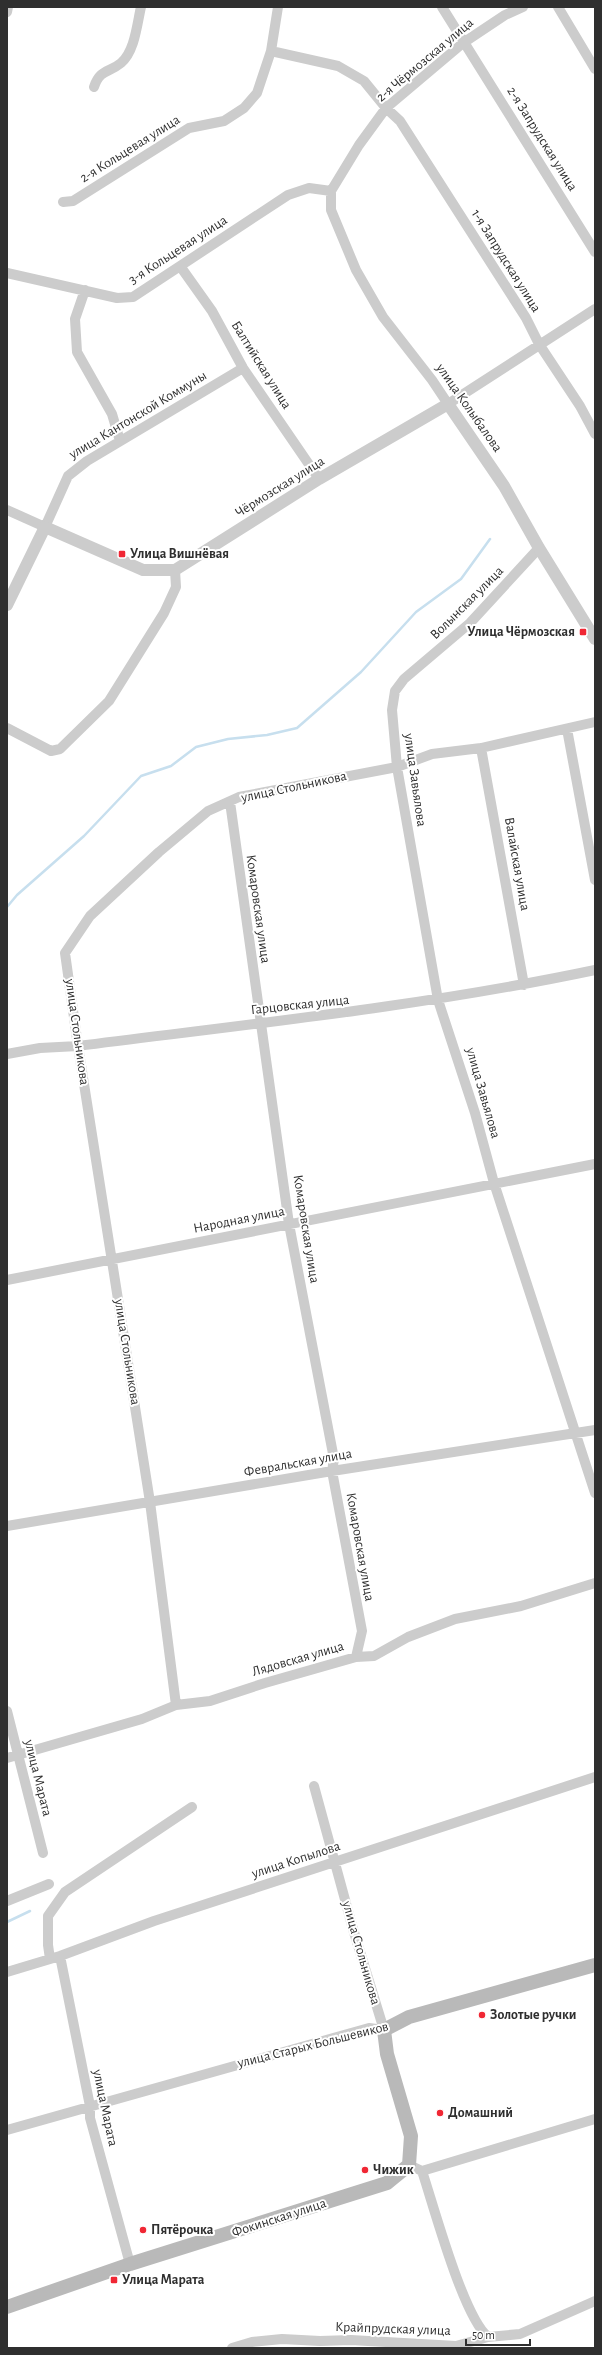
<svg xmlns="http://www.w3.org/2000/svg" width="602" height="2355" font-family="'Alegreya Sans',sans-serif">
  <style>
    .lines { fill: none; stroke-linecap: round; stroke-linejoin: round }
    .stream { stroke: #c7dfee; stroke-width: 2.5 }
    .minor { stroke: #ccc; stroke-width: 10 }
    .tertiary { stroke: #ccc; stroke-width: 12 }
    .secondary { stroke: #b9b9b9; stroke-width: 14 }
    .poi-dot { fill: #f02734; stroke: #fff; stroke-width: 1.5 }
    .labels { text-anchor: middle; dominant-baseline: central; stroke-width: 4; stroke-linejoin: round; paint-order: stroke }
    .street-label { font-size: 14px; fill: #2f2f2f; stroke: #fff }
    .poi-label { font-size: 14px; font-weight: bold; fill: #2f2f2f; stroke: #fff; text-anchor: start }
  </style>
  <rect width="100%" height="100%" fill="#fff"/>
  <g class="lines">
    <path class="stream" d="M7 907 17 895 84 836 141 776 171 766 196 747 228 739 267 735 297 728 361 672 416 612 461 579 490 539
      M7 1922 30 1911"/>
    <path class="minor" d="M442 7 595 252
      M558 7 595 69
      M7 12 8 7
      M271 51 338 66 364 81 386 108 400 121 526 318 539 344 580 406 595 434
      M94 87C100 69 109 73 121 63 135 51 137 24 141 7
      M331 191V210L356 270 383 317 432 380 448 404 595 309
      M331 191 359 145 386 108 463 43 505 15 523 7
      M63 202 73 201 189 128 224 121 244 108 257 93 271 51 278 7
      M180 266 212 311 243 368 319 479
      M7 273 117 298 133 297 288 195 309 188 331 191
      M85 290 75 319 77 352 112 414 120 441
      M7 510 45 527 68 476 87 461 243 368
      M539 548 470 623 404 679 395 691 392 710 397 767 438 1000 475 1113 494 1183 595 1493
      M7 728 51 751 60 749 109 701 164 613 176 587 175 570
      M567 729 595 880
      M481 748 524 985
      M230 802 289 1224 334 1459 332 1471 362 1631 356 1657
      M7 1054 40 1048 78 1046C251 1024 424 1006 595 970
      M7 1280 595 1164
      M7 1526 332 1471 595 1430
      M176 1705 150 1502 78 1046 65 953 90 916 159 852 208 811 239 797 397 767 432 754 481 748 595 722
      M7 1711 43 1853
      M7 1758 142 1719 176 1705 210 1701 265 1683 356 1657 374 1656 408 1637 455 1619 521 1606 595 1583
      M7 1901 49 1884
      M60 1956 90 2106V2118L130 2264
      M50 1959 48 1945V1916L65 1892 192 1807
      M7 1972 60 1956 154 1921 595 1777
      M7 2130 369 2028 384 2030 353 1929 314 1786
      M409 2165 422 2171C434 2207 463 2316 488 2337
      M422 2171 595 2119
      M232 2348 252 2342 282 2339 320 2341 351 2340 456 2346 488 2337 520 2334 595 2301"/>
    <path class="tertiary" d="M7 605 45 527 143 570H175L319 479 448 404 504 486 539 548 595 639"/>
    <path class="secondary" d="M7 2307 130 2264 387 2183 409 2165 411 2136 387 2054 384 2030 409 2017 595 1965"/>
  </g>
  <g class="poi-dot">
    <rect x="118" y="550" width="8" height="8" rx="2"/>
    <rect x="579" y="628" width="8" height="8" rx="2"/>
    <circle cx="482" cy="2015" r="4"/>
    <circle cx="440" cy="2113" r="4"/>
    <circle cx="365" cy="2170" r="4"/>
    <circle cx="143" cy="2230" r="4"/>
    <rect x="110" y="2276" width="8" height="8" rx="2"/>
  </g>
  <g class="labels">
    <g class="street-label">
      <text transform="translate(425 60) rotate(-40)">2-я Чёрмозская улица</text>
      <text transform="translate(542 139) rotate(58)">2-я Запрудская улица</text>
      <text transform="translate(130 149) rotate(-32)">2-я Кольцевая улица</text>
      <text transform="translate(178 250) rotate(-33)">3-я Кольцевая улица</text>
      <text transform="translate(506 261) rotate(58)">1-я Запрудская улица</text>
      <text transform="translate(261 365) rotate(58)">Балтийская улица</text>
      <text transform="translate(469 408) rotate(55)">улица Колыбалова</text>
      <text transform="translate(138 415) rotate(-31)">улица Кантонской Коммуны</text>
      <text transform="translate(280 487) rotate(-32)">Чёрмозская улица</text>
      <text transform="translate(467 603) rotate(-45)">Волынская улица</text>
      <text transform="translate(415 780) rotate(82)">улица Завьялова</text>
      <text transform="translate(294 787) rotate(-12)">улица Стольникова</text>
      <text transform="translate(517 864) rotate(80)">Валайская улица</text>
      <text transform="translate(258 909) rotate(82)">Комаровская улица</text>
      <text transform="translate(300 1005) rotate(-6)">Гарцовская улица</text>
      <text transform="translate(77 1032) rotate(82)">улица Стольникова</text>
      <text transform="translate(483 1093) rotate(74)">улица Завьялова</text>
      <text transform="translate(239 1220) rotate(-11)">Народная улица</text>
      <text transform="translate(306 1229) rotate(81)">Комаровская улица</text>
      <text transform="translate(127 1352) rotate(81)">улица Стольникова</text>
      <text transform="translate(298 1463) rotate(-10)">Февральская улица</text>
      <text transform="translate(360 1547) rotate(80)">Комаровская улица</text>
      <text transform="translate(298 1659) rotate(-16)">Лядовская улица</text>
      <text transform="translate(38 1778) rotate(76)">улица Марата</text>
      <text transform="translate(296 1860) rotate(-18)">улица Копылова</text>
      <text transform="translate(361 1953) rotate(74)">улица Стольникова</text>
      <text transform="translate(313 2045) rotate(-14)">улица Старых Большевиков</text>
      <text transform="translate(105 2108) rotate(78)">улица Марата</text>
      <text transform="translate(279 2218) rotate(-18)">Фокинская улица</text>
      <text transform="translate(393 2329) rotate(2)">Крайпрудская улица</text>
    </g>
    <g class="poi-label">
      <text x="130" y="554">Улица Вишнёвая</text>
      <text x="575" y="632" text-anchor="end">Улица Чёрмозская</text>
      <text x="490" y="2015">Золотые ручки</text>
      <text x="448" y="2113">Домашний</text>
      <text x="373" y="2170">Чижик</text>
      <text x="151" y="2230">Пятёрочка</text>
      <text x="122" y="2280">Улица Марата</text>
    </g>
  </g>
  <rect width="602" height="2355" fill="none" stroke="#2f2f2f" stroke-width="16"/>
  <path d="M466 2339v6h64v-6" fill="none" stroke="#2f2f2f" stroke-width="2"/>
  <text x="472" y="2339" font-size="12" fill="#2f2f2f" stroke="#ffffff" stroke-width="3" paint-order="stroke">50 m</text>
</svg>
